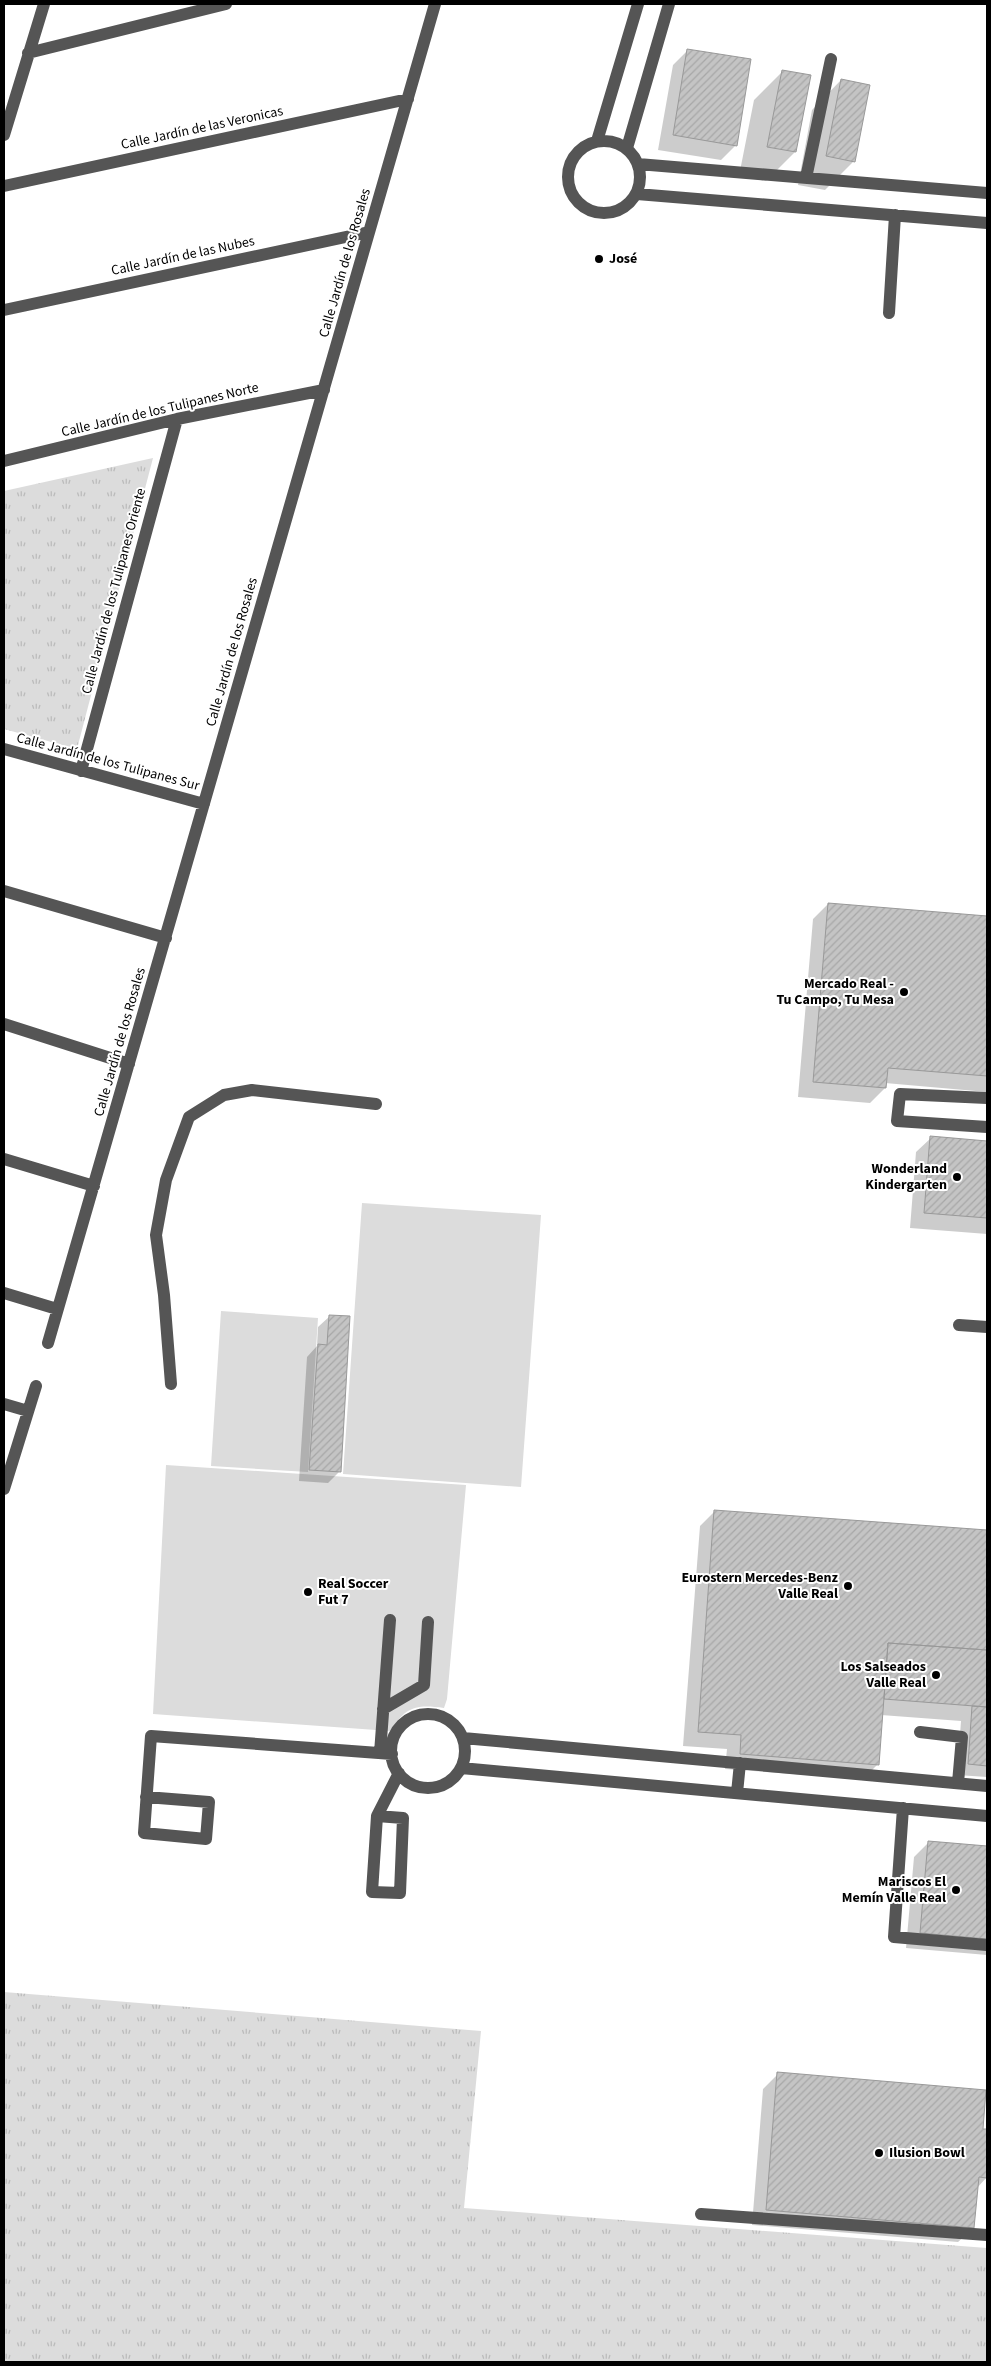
<svg xmlns="http://www.w3.org/2000/svg" width="991" height="2366" font-family="'Source Sans 3',sans-serif">
  <style>
    .grass { fill: url(#grass-tufts) }
    .garden { fill: #dcdcdc }
    .shadow { fill: #0003 }
    .building { fill: url(#building-hatch); stroke: #999 }
    .lines { fill: none; stroke-linecap: round; stroke-linejoin: round }
    .minor { stroke: #555; stroke-width: 12 }
    .poi-dot { fill: #000; stroke: #fff; stroke-width: 2 }
    .labels { text-anchor: middle; dominant-baseline: central; stroke-width: 4; stroke-linejoin: round; paint-order: stroke }
    .street-label { font-size: 14px; fill: #000; stroke: #fff }
    .poi-label { font-size: 14px; font-weight: bold; fill: #000; stroke: #fff; text-anchor: end }
  </style>
  <defs>
    <pattern id="grass-tufts" width="24" height="20" patternUnits="userSpaceOnUse" patternTransform="scale(1.25)"><rect width="24" height="20" fill="#dcdcdc"/><path d="M3 7l-1-3M5 7V3M7 7l1-3M15 17l-1-3M17 17v-4M19 17l1-3" fill="none" stroke="#bbb"/></pattern>
    <pattern id="building-hatch" width="6" height="6" patternUnits="userSpaceOnUse" patternTransform="scale(1.25)"><rect width="6" height="6" fill="#c4c4c4"/><path d="M-1 1l2-2M0 6l6-6M5 7l2-2" fill="none" stroke="#a7a7a7"/></pattern>
  </defs>
  <rect width="100%" height="100%" fill="#fff"/>
  <path class="grass" d="M153 458 77 749 4 729V491Z
    M4 1992 481 2031 464 2208 987 2248V2362H4Z"/>
  <path class="garden" d="M362 1203 541 1215 521 1487 343 1474Z
    M221 1311 318 1318 308 1472 211 1466Z
    M166 1465 466 1485 447 1699 444 1708C415 1704 406 1707 390 1731L153 1714Z"/>
  <path class="shadow" d="M688 50 736 145 721 160 658 150 673 65Z
    M783 71 795 152 766 181 739 176 754 100Z
    M841 80 854 161 825 190 798 185 812 110Z
    M828 904 987 917V1092L885 1083V1088L870 1103 798 1097 813 919Z
    M931 1138 987 1142V1234L910 1228 916 1152Z
    M330 1316 349 1318 339 1472 328 1483 299 1481 307 1357 317 1346 318 1327Z
    M715 1511 987 1531V1777L957 1775 961 1721 881 1715 878 1764 863 1779 725 1769 727 1749 683 1746 700 1526Z
    M929 1842 987 1847V1955L906 1948 914 1857Z
    M778 2074 987 2131V2177L977 2188 973 2228 958 2242 752 2225 763 2089Z"/>
  <path class="building" d="M687 49 751 59 737 146 673 135Z
    M782 70 811 75 796 152 767 147Z
    M841 79 870 85 855 162 826 156Z
    M828 903 987 916V1076L888 1068 886 1088 813 1082Z
    M930 1136 987 1141V1218L924 1213Z
    M329 1315 350 1316 341 1472 309 1470 318 1344 327 1345Z
    M714 1510 987 1530V1650L888 1643 879 1765 740 1754 741 1735 698 1732Z
    M888 1643 987 1650V1707L884 1699Z
    M972 1706 987 1707V1766L968 1764Z
    M928 1841 987 1846V1939L920 1933Z
    M777 2072 986 2090 983 2129H987V2178L979 2177 974 2228 766 2210Z"/>
  <g class="lines">
    <path class="minor" d="M28 53 226 4
      M4 135 44 4
      M568 177a36 36 0 1 1 72 0a36 36 0 1 1-72 0Z
      M597 141 638 4
      M627 148 669 4
      M638 164 987 193
      M806 178 831 59
      M4 186 408 99
      M637 194 987 223
      M4 310 369 232
      M889 313 895 215
      M4 461 177 419 324 390
      M4 749 204 804
      M81 771 177 419
      M4 891 166 938
      M4 1024 129 1064
      M987 1098 900 1094 897 1121 987 1127
      M4 1159 94 1186
      M4 1293 57 1309
      M959 1325 987 1327
      M48 1343 435 4
      M171 1384 164 1295 156 1235 166 1180 189 1117 224 1095 252 1090 376 1104
      M4 1404 28 1411
      M4 1489 36 1386
      M383 1709 424 1685 428 1622
      M391 1751a37 37 0 1 1 74 0a37 37 0 1 1-74 0Z
      M920 1732 962 1737 958 1783
      M463 1738 987 1786
      M380 1753 390 1620
      M461 1768 987 1816
      M737 1793 740 1763
      M146 1797 209 1802 206 1839 144 1833 151 1736 392 1754
      M903 1808 894 1937 987 1945
      M377 1816 403 1818 400 1893 372 1892 377 1816 399 1773
      M701 2214 987 2235"/>
  </g>
  <g class="poi-dot">
    <circle cx="599" cy="259" r="5"/>
    <circle cx="904" cy="992" r="5"/>
    <circle cx="957" cy="1177" r="5"/>
    <circle cx="848" cy="1586" r="5"/>
    <circle cx="308" cy="1592" r="5"/>
    <circle cx="936" cy="1675" r="5"/>
    <circle cx="956" cy="1890" r="5"/>
    <circle cx="879" cy="2153" r="5"/>
  </g>
  <g class="labels">
    <g class="street-label">
      <text transform="translate(202 128) rotate(-12)">Calle Jardín de las Veronicas</text>
      <text transform="translate(183 256) rotate(-12)">Calle Jardín de las Nubes</text>
      <text transform="translate(345 263) rotate(-74)">Calle Jardín de los Rosales</text>
      <text transform="translate(160 410) rotate(-13)">Calle Jardín de los Tulipanes Norte</text>
      <text transform="translate(114 591) rotate(-75)">Calle Jardín de los Tulipanes Oriente</text>
      <text transform="translate(232 652) rotate(-74)">Calle Jardín de los Rosales</text>
      <text transform="translate(108 762) rotate(15)">Calle Jardín de los Tulipanes Sur</text>
      <text transform="translate(120 1042) rotate(-74)">Calle Jardín de los Rosales</text>
    </g>
    <g class="poi-label">
      <text x="609" y="259" text-anchor="start">José</text>
      <text x="894" y="984">Mercado Real -<tspan x="894" dy="16">Tu Campo, Tu Mesa</tspan></text>
      <text x="947" y="1169">Wonderland<tspan x="947" dy="16">Kindergarten</tspan></text>
      <text x="838" y="1578">Eurostern Mercedes-Benz<tspan x="838" dy="16">Valle Real</tspan></text>
      <text x="318" y="1584" text-anchor="start">Real Soccer<tspan x="318" dy="16">Fut 7</tspan></text>
      <text x="926" y="1667">Los Salseados<tspan x="926" dy="16">Valle Real</tspan></text>
      <text x="946" y="1882">Mariscos El<tspan x="946" dy="16">Memín Valle Real</tspan></text>
      <text x="889" y="2153" text-anchor="start">Ilusion Bowl</text>
    </g>
  </g>
  <rect width="991" height="2366" fill="none" stroke="#000000" stroke-width="10"/>
</svg>
